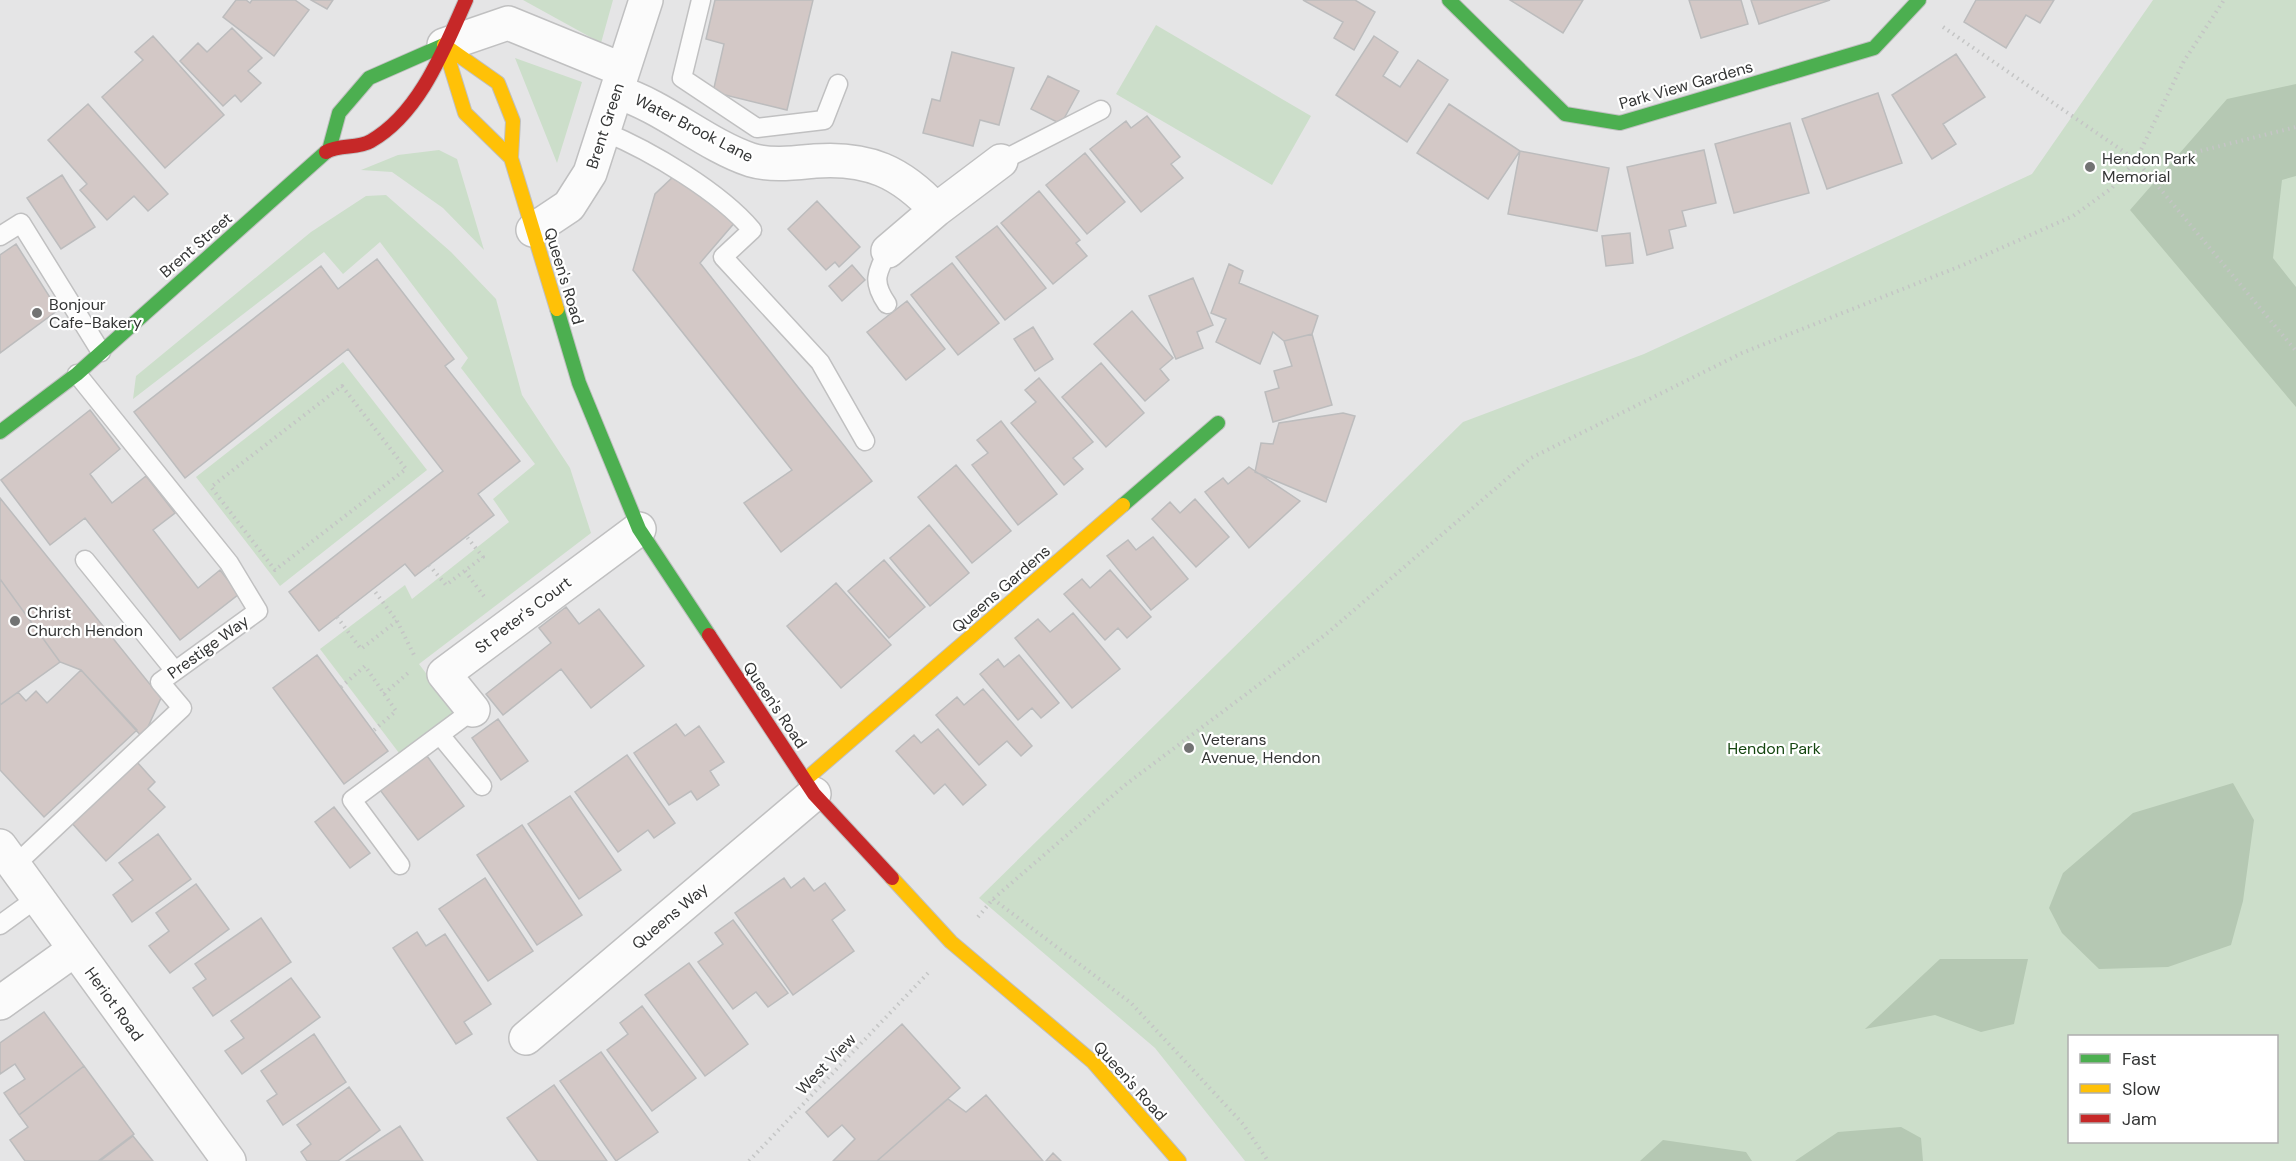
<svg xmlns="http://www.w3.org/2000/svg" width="2296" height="1161" font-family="'DM Sans',sans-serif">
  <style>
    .green { fill: #ccdeca; fill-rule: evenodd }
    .forest { fill: #b5c8b3 }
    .building { fill: #d3c8c6; stroke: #bcbcbd; stroke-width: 1.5 }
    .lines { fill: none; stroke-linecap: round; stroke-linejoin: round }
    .lane-casing { stroke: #c0c0c1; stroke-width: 21 }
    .street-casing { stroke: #c0c0c1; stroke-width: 36 }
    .fast-casing { stroke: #c0c0c1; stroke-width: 16 }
    .slow-casing { stroke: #c0c0c1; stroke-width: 16 }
    .jam-casing { stroke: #c0c0c1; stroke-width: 16 }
    .path { stroke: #c4c5c5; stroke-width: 4; stroke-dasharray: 1.5 4.5; stroke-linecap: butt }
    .lane { stroke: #fbfbfb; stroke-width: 18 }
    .street { stroke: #fbfbfb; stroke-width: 33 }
    .fast { stroke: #4caf50; stroke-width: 14 }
    .slow { stroke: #ffc107; stroke-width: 14 }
    .jam { stroke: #c62828; stroke-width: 14 }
    .poi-dot { fill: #727373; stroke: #fff; stroke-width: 2 }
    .labels { text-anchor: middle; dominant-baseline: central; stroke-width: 4.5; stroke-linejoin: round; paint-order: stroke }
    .street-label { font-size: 16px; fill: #343535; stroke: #fff }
    .poi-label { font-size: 16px; fill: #343535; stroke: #fff; text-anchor: start }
    .park-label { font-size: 16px; fill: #154610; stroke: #fff }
  </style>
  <rect width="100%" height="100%" fill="#e5e5e6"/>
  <path class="green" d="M523 0H613L601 43Z
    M2153 0H2296V1161H1245L1155 1048 979 898 1463 422 1644 354 2032 174ZM2070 1036H2276V1142H2070Z
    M1156 25 1311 116 1272 185 1116 94Z
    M515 58 582 82 557 163Z
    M439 150 457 159 484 250 443 208 392 172 361 170 398 155Z
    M386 195 451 252 496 299 522 395 570 468 591 533 419 664 456 713 399 753 320 649 405 585 412 599 509 522 493 499 535 464 461 368 468 358 380 242 343 274 324 252 133 399 136 376 311 232 366 196Z
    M343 362 427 470 280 586 196 477Z"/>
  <path class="forest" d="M2296 84V176L2282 180 2273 258 2296 287V407L2130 210 2227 99Z
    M2233 783 2254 820 2243 901 2231 945 2168 967 2099 969 2062 933 2049 908 2063 873 2133 813Z
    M1940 959H2028L2014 1024 1981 1032 1935 1015 1865 1029Z
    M1901 1127 1921 1138 1923 1161H1795L1838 1132Z
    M1663 1140 1746 1152 1752 1161H1640Z"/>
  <path class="building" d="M236 0H246L250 3 252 0H295L309 10 274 56 223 17Z
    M311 0H333L327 9Z
    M715 0H813L787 110 713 92 724 44 706 39Z
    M1303 0H1355L1375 12 1354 50 1334 38 1343 22Z
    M1510 0H1583L1563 33Z
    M1689 0H1741L1748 24 1701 38Z
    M1751 0H1830L1759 24Z
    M1976 0H2054L2040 23 2026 15 2006 48 1964 22Z
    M232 28 262 58 248 71 261 83 241 102 235 95 223 106 180 61 198 43 207 52Z
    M153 36 224 115 165 168 102 97 143 60 135 52Z
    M1374 36 1398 52 1383 76 1400 87 1418 60 1448 80 1407 142 1336 95Z
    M952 52 1014 68 999 125 980 120 973 146 923 133 932 99 940 101Z
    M1956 54 1985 97 1943 124 1956 144 1932 159 1892 95Z
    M1048 76 1079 91 1061 124 1031 109Z
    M1878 93 1902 163 1827 189 1802 119Z
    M88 104 168 194 148 211 134 196 107 220 80 190 87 184 48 140Z
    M1449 104 1520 151 1488 199 1417 153Z
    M1147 116 1180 157 1171 164 1183 178 1141 212 1090 149 1126 121 1131 128Z
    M1790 123 1809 193 1734 213 1715 144Z
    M1704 150 1716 203 1682 211 1686 226 1669 230 1673 248 1647 255 1627 167Z
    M1520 151 1609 168 1597 231 1508 214Z
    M1085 153 1125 202 1087 234 1046 185Z
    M62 175 95 227 61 249 27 198Z
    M675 175 736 221 700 263 872 481 781 552 744 503 792 470 633 270 655 194Z
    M1039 191 1080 240 1076 243 1087 256 1053 284 1001 223Z
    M817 201 860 247 839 267 835 262 826 270 788 229Z
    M997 226 1046 288 1005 320 956 257Z
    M1630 233 1633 263 1606 266 1602 236Z
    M16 244 58 310 0 353V255Z
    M377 259 454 359 445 366 520 461 478 494 494 515 415 576 405 564 319 631 289 592 443 471 348 349 185 478 134 412 321 266 338 289Z
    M952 263 999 323 958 355 911 295Z
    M1229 264 1243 271 1239 283 1318 316 1312 334 1284 341 1273 332 1260 364 1216 342 1226 319 1211 313Z
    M852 265 865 280 842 301 829 286Z
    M1193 278 1213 325 1197 332 1203 348 1176 359 1149 296Z
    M907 301 945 349 906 380 867 332Z
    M1132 311 1173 358 1160 369 1169 380 1145 401 1094 344Z
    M1033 327 1053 359 1035 371 1014 339Z
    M1312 334 1332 405 1273 422 1265 392 1279 388 1274 371 1292 366 1284 341Z
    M1101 363 1144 413 1106 447 1062 397Z
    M1039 378 1093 442 1073 458 1083 469 1064 485 1011 423 1036 402 1025 390Z
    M90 410 120 449 90 474 112 503 146 476 175 513 153 530 198 588 220 570 239 594 180 640 85 518 50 545 1 480Z
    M1343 413 1355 416 1326 502 1255 472 1261 443 1273 444 1279 423Z
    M1001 421 1057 494 1018 525 972 465 988 453 977 440Z
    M956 465 1011 531 972 563 918 497Z
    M1249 467 1300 501 1249 548 1205 492 1223 478 1228 484Z
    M0 498 161 698 143 738 81 670 60 662 0 579Z
    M1195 499 1229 537 1196 567 1152 519 1170 502 1180 513Z
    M929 525 969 573 930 606 890 558Z
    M1153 537 1188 579 1151 610 1107 556 1128 540 1136 550Z
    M884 560 925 607 889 638 848 591Z
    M1110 570 1151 617 1127 638 1118 628 1105 640 1064 594 1082 579 1090 588Z
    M0 579 60 662 0 705Z
    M836 583 891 645 841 688 787 626Z
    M566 607 579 624 599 609 644 666 591 708 561 669 503 715 486 694 551 643 539 628Z
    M1073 613 1120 669 1072 708 1015 638 1038 619 1050 632Z
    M317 655 388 751 344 784 273 688Z
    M1019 655 1059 703 1041 718 1032 708 1018 720 980 674 998 659 1004 667Z
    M81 670 137 730 44 817 0 770V705L18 692 26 701 36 691 47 703Z
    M983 689 1032 746 1021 756 1007 741 979 765 936 715 957 697 964 705Z
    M498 719 528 761 501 780 472 738Z
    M676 724 685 736 699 726 724 762 710 771 719 785 697 800 691 791 669 805 634 753Z
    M938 729 986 785 963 805 945 784 934 794 896 751 914 735 921 743Z
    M627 755 675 823 654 838 648 830 618 852 575 792Z
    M427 756 464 806 418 840 380 790Z
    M136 761 155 782 148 789 165 807 106 861 70 821Z
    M570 796 621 870 579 899 528 824Z
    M334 807 370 853 350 868 315 822Z
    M522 825 582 915 537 945 477 855Z
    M158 834 191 879 132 922 113 895 133 880 119 863Z
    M485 878 533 951 488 981 439 909Z
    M784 878 791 888 804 878 814 891 825 883 845 910 832 920 854 951 793 995 735 913Z
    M196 884 229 929 170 973 149 946 169 931 156 913Z
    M261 918 291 962 213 1016 193 988 206 979 195 964Z
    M733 920 788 993 768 1007 756 992 733 1009 698 962 723 944 715 933Z
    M417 932 426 946 445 934 491 1004 464 1022 472 1034 456 1044 393 948Z
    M689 963 748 1044 705 1076 645 995Z
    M291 978 320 1017 242 1074 225 1051 244 1038 231 1021Z
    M642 1006 696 1078 652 1111 607 1050 628 1034 620 1023Z
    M44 1012 84 1066 19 1115 4 1093 25 1079 15 1064 0 1074V1043Z
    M902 1024 960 1088 877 1161H833L855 1139 842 1125 828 1137 806 1112Z
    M314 1034 346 1082 283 1125 267 1101 277 1094 261 1071Z
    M601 1052 658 1132 616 1161 560 1081Z
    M84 1066 134 1134 98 1161H25L10 1140 28 1127 19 1115Z
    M554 1085 607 1161H538L507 1118Z
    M349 1087 380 1130 338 1161H307L301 1152 311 1144 297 1125Z
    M986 1095 1043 1161H877L948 1099 966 1112Z
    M400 1126 423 1161H346Z
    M133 1136 153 1161H100Z
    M1053 1153 1061 1161H1046Z"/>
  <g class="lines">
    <defs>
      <path id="lane" d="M701 0 682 78 757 128 824 120 838 84
        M605 132C651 151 720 192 752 230L723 257 820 362 865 441
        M1001 161 1101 110
        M0 236 21 223 101 352
        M887 304C872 282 876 274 888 251
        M85 560 175 671
        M440 735 482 786
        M400 865 352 800 473 710
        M14 866 182 708 160 682 258 611 229 563 77 374
        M0 925 37 898"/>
      <path id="street" d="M444 45 508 23 623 70
        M617 92C665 107 704 144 751 160 771 166 794 163 815 161 868 157 901 172 936 210
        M533 230 569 206 590 173 646 0
        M888 251 936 210 1001 161
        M473 710 444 674 639 529
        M0 846 229 1161
        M0 1003 74 950
        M526 1038 814 794"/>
      <path id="fast" d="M1449 0 1565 114 1620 123 1874 48 1919 0
        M329 150 339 113 369 78 444 45
        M557 309 579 383 639 529 709 635
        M0 432 77 374 326 152
        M1123 505 1218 423"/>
      <path id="slow" d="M444 45 498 83 513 121 511 158 557 309
        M444 45 465 113 511 158
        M805 780 1123 505
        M892 878 951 942 1093 1062 1179 1161"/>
      <path id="jam" d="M326 152C339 144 358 149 371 141 420 113 444 49 466 0
        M709 635 814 794 892 878"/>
    </defs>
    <use href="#lane" class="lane-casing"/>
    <use href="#street" class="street-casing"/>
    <use href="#fast" class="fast-casing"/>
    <use href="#slow" class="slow-casing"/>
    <use href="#jam" class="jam-casing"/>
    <path class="path" d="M1943 27 2136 160 2296 351
      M2136 160 2184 61 2224 0
      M342 386 406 469 275 570 211 487Z
      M429 565 446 585 483 557 466 536
      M465 571 486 599
      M337 617 361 649 397 621 373 589
      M397 621 414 655
      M341 687 365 666 396 711 373 731
      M384 694 408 673
      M993 899 1131 1003 1243 1124 1268 1161
      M978 917 993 899 1125 785 1325 635 1531 458 1742 353 1963 265 2073 216 2112 188 2136 160 2172 158 2296 127
      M749 1161 929 972"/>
    <use href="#lane" class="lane"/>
    <use href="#street" class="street"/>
    <use href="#fast" class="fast"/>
    <use href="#slow" class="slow"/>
    <use href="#jam" class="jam"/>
  </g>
  <g class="poi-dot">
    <circle cx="2090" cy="167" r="6"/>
    <circle cx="37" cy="313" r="6"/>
    <circle cx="15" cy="621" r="6"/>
    <circle cx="1189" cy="748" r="6"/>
  </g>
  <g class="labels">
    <g class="street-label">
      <text transform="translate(1686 85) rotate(-16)">Park View Gardens</text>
      <text transform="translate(605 126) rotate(-72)">Brent Green</text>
      <text transform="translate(694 128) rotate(27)">Water Brook Lane</text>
      <text transform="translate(196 245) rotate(-41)">Brent Street</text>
      <text transform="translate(564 276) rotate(73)">Queen's Road</text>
      <text transform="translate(1001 589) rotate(-41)">Queens Gardens</text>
      <text transform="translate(523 615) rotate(-37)">St Peter's Court</text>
      <text transform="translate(208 647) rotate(-36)">Prestige Way</text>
      <text transform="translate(775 705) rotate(56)">Queen's Road</text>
      <text transform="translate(670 916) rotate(-40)">Queens Way</text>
      <text transform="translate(114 1004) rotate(54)">Heriot Road</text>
      <text transform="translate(826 1064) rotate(-46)">West View</text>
      <text transform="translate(1130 1081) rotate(48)">Queen's Road</text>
    </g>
    <g class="poi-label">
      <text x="2102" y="158">Hendon Park<tspan x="2102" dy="18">Memorial</tspan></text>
      <text x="49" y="304">Bonjour<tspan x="49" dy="18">Cafe-Bakery</tspan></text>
      <text x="27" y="612">Christ<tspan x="27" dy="18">Church Hendon</tspan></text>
      <text x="1201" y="739">Veterans<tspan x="1201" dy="18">Avenue, Hendon</tspan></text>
    </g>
    <g class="park-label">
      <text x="1774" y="748">Hendon Park</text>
    </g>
  </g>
  <rect x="2068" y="1035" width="210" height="108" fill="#ffffff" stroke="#aeaeae" stroke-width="1.5"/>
  <rect x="2080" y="1054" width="30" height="9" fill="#4caf50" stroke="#aeaeae" stroke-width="1.5"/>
  <text x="2122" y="1065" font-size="18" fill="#343535">Fast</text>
  <rect x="2080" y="1084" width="30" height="9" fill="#ffc107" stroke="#aeaeae" stroke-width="1.5"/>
  <text x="2122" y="1095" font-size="18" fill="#343535">Slow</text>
  <rect x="2080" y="1114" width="30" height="9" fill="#c62828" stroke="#aeaeae" stroke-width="1.5"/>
  <text x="2122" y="1125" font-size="18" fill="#343535">Jam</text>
</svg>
